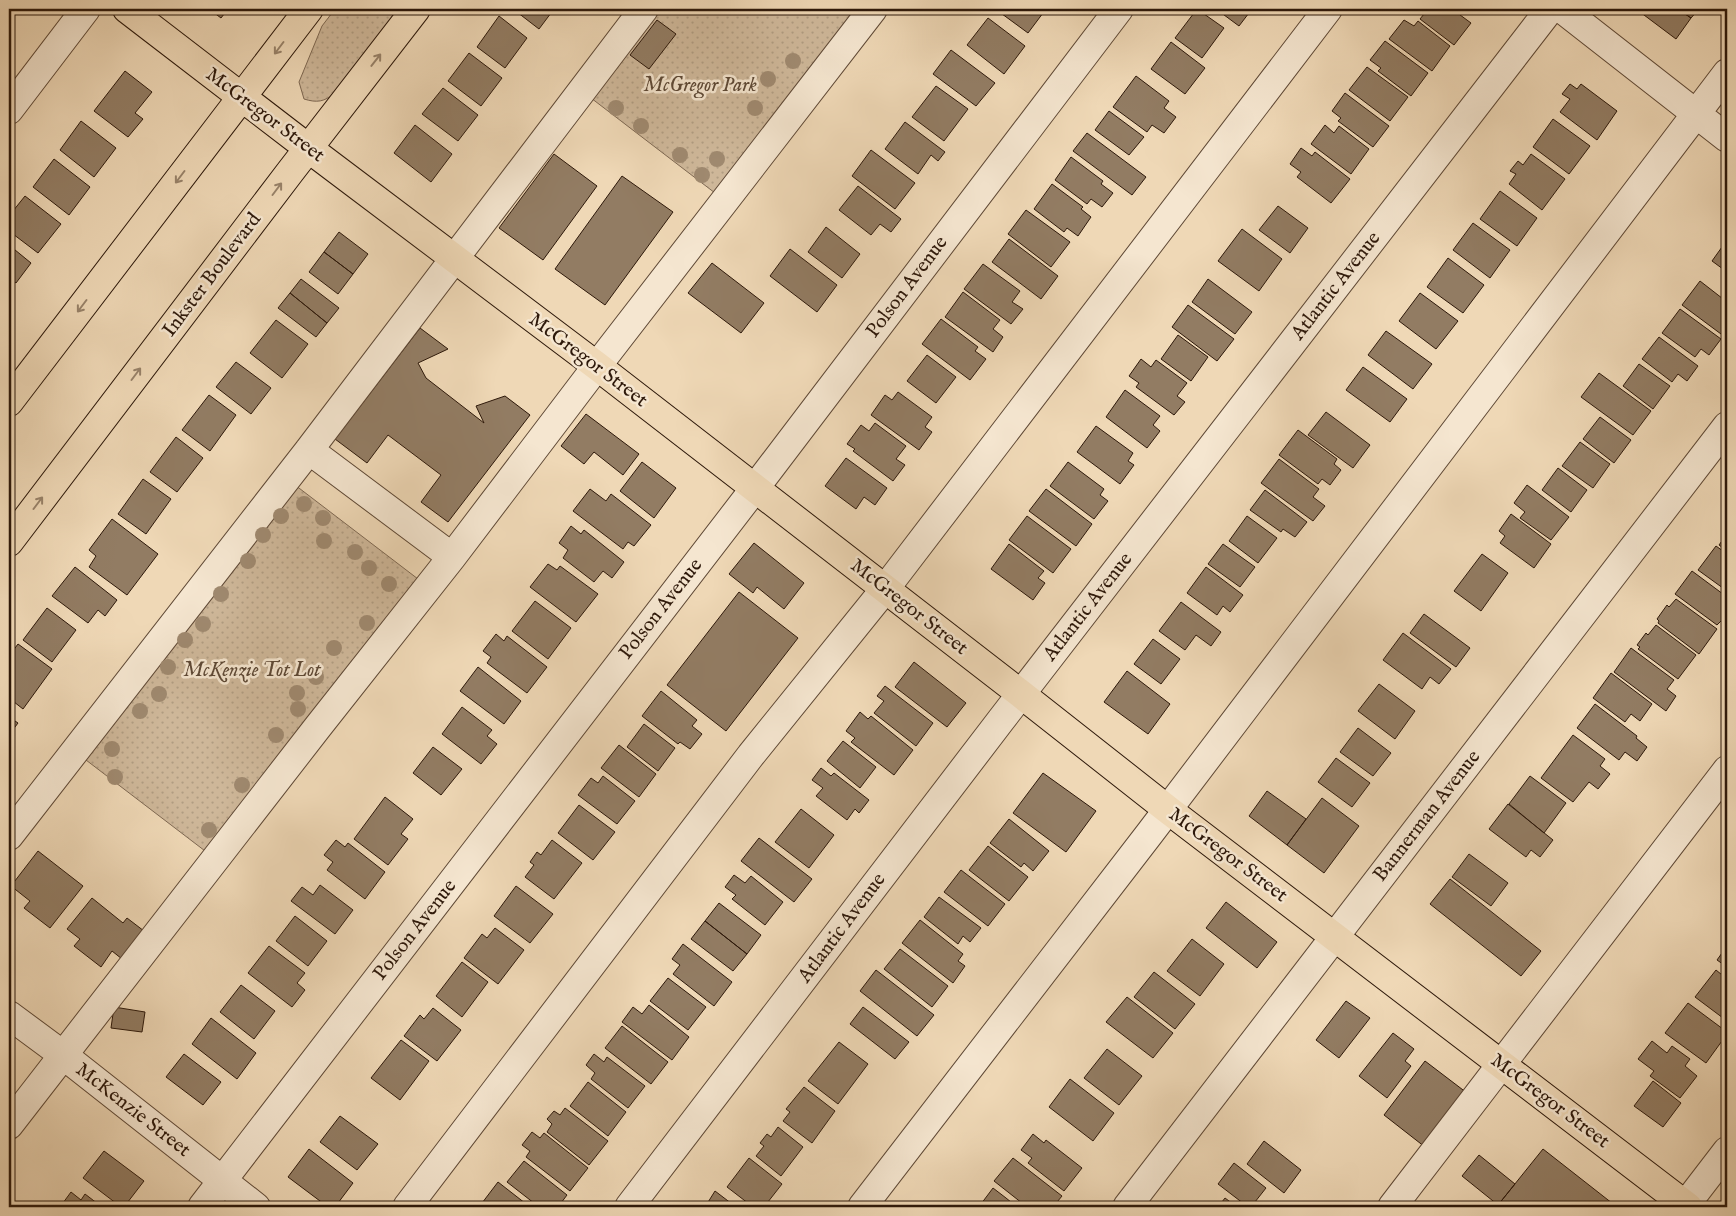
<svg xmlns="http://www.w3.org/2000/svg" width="1736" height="1216" font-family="'IM FELL English',serif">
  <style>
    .green { fill: url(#green-dots); stroke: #7e6852 }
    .building { fill: #927c63; stroke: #2d180a }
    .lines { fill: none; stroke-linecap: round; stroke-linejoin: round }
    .minor-casing { stroke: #5e4835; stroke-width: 30 }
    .major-casing { stroke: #2d180a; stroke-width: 30 }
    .minor { stroke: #f5e6d0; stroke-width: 28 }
    .major { stroke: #efd8b6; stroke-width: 28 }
    .tree { fill: #9f896f }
    .oneway { stroke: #988269 }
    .labels { text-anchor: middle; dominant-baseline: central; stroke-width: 5; stroke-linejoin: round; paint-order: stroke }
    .park-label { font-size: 20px; font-style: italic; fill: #5d4835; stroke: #f5e6d0 }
    .street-label { font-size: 20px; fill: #2d180a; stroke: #f5e6d0 }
  </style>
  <defs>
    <pattern id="green-dots" width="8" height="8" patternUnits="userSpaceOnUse" patternTransform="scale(1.25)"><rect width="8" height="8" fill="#ceb799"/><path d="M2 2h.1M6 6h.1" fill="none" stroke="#b19d82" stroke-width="1.8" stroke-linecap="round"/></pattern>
  </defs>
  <rect width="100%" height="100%" fill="#efd8b6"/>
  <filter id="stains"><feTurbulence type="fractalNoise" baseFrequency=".004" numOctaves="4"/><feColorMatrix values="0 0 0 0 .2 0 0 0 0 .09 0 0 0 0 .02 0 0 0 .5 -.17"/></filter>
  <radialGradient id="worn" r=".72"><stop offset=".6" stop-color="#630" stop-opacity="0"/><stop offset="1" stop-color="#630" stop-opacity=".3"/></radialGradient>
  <path class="green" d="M335 9H398L335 93C324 102 317 103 304 99L299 82 322 26Z
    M660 9H857L715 193 591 98Z
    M295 485 418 579 209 854 86 760Z"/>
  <path class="building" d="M209 9H228L221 18Z
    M513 9H554L539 29Z
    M999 9H1046L1028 33 998 11Z
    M1197 9 1224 28 1202 58 1175 38Z
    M1216 9H1252L1239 26Z
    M1428 9H1452L1471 23 1454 45 1420 19Z
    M1636 9H1678L1691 18 1676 39Z
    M1678 9H1699L1691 18Z
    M499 16 527 38 505 68 477 47Z
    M988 18 1025 46 1004 74 967 45Z
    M657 20 676 34 649 69 630 55Z
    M1404 20 1414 26 1418 21 1450 46 1432 71 1389 39Z
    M1385 41 1428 73 1411 96 1378 71 1381 68 1370 60Z
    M1171 42 1205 68 1185 94 1151 69Z
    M951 50 995 83 976 106 933 74Z
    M469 53 502 78 481 106 448 81Z
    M1367 67 1408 97 1390 121 1349 90Z
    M125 71 152 92 135 113 143 119 128 137 94 111Z
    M1136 76 1169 101 1164 108 1176 117 1164 133 1152 125 1147 132 1113 107Z
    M1570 84 1577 89 1581 84 1617 111 1597 140 1560 112 1570 99 1562 94Z
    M936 86 968 109 944 141 912 117Z
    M443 88 478 115 458 141 422 114Z
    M1345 93 1389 126 1373 147 1338 121 1341 118 1332 111Z
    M1109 111 1144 137 1129 155 1095 130Z
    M1553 119 1590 146 1569 174 1533 147Z
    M81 121 116 148 94 177 60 150Z
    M905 122 945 152 938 161 931 155 918 174 885 149Z
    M415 125 452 154 431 182 394 153Z
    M1325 125 1334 133 1339 126 1369 149 1351 174 1311 144Z
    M1087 133 1146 177 1132 195 1073 151Z
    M1301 148 1312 156 1315 152 1350 179 1331 203 1297 177 1301 172 1290 164Z
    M871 150 915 183 895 209 852 176Z
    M554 154 597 186 543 260 499 228Z
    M1531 154 1565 179 1542 210 1509 184 1516 174 1510 171 1518 161 1523 165Z
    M1071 157 1103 181 1101 184 1113 193 1102 207 1091 199 1087 204 1055 180Z
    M54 159 90 187 69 215 33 187Z
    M622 176 673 212 605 305 555 269Z
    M1052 184 1083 207 1081 209 1091 217 1078 236 1067 228 1064 232 1034 209Z
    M858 186 901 219 891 232 880 224 871 235 839 210Z
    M1500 191 1537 218 1517 246 1480 219Z
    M25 196 61 224 38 253 9 231V216Z
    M1278 206 1308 228 1290 253 1259 230Z
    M1026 210 1070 242 1051 267 1008 234Z
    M1473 223 1510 250 1490 278 1453 250Z
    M826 227 860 254 842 278 808 252Z
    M1242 229 1282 259 1259 291 1218 261Z
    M339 232 368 254 353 274 324 252Z
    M1009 239 1058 276 1041 299 992 262Z
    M1727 240V272L1712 261Z
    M9 245 31 263 16 283 9 278Z
    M790 249 837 285 817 312 770 276Z
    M324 252 353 274 338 294 309 272Z
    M1448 258 1484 285 1463 313 1427 287Z
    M712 263 764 303 741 333 688 293Z
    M983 264 1020 291 1012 302 1023 309 1011 324 964 289Z
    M301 279 339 308 327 323 290 293Z
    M1208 279 1252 312 1235 334 1192 302Z
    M1700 281 1727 302V326L1721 334 1682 305Z
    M963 292 1000 320 993 329 1003 337 993 352 945 317Z
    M290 293 327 323 316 337 278 308Z
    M1420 293 1458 321 1436 349 1399 321Z
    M1188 305 1234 339 1217 361 1172 327Z
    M1680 309 1721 339 1709 355 1701 349 1695 357 1662 333Z
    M941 319 978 347 975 351 986 359 970 380 922 344Z
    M276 320 308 344 282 378 250 353Z
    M420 328 448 349 418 363 426 378 484 423 476 406 505 396 530 415 448 522 421 502 441 475 388 435 367 463 335 439Z
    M1386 331 1432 364 1413 389 1368 355Z
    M1178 335 1208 357 1191 381 1161 359Z
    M1659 337 1698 366 1687 381 1678 374 1672 382 1642 359Z
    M927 355 956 377 936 403 907 381Z
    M1141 359 1151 367 1156 360 1187 383 1177 396 1185 402 1174 415 1136 387 1139 383 1129 376Z
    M236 362 271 388 251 414 216 387Z
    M1639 364 1670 386 1653 409 1623 386Z
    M1363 367 1407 399 1390 422 1346 390Z
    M1599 373 1651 411 1633 435 1581 397Z
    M1125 390 1160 416 1153 425 1160 431 1147 448 1106 417Z
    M898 392 932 417 925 427 932 432 919 450 871 415 885 395 892 400Z
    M209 395 236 415 210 451 182 430Z
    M1326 412 1370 445 1353 468 1308 435Z
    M586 414 639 454 623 475 594 452 584 464 561 446Z
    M1600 417 1631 440 1614 463 1583 439Z
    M875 423 906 446 896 459 905 465 893 481 853 451 855 449 847 444 861 425 869 431Z
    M1096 426 1133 453 1128 461 1134 465 1120 484 1077 452Z
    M1298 430 1337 459 1334 464 1341 470 1330 485 1322 479 1318 484 1279 455Z
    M176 437 203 458 177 492 150 472Z
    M1580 442 1610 464 1593 488 1562 466Z
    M846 458 887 488 875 505 864 497 856 509 825 486Z
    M1279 459 1319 489 1313 497 1325 506 1313 521 1261 483Z
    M642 462 676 488 654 518 620 491Z
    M1068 462 1104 489 1100 495 1108 501 1094 519 1050 486Z
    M1558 468 1587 490 1571 512 1542 490Z
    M143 479 171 499 146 534 118 514Z
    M1527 485 1569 517 1551 540 1520 518 1525 512 1514 503Z
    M590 489 606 501 611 494 651 525 634 546 628 542 623 549 573 511Z
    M1046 489 1092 524 1076 546 1029 511Z
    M1265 490 1307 522 1295 537 1283 529 1281 532 1250 510Z
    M1511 514 1551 544 1534 568 1500 543 1505 536 1499 531Z
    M1027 516 1071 549 1053 573 1009 540Z
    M1247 516 1277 538 1258 563 1229 541Z
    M112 519 158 554 127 595 89 567 96 556 89 550Z
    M571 526 581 534 584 530 624 562 612 578 603 571 594 582 563 558 568 550 559 543Z
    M1727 534V551L1719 545Z
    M754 543 804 583 784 609 757 587 753 593 729 574Z
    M1009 544 1044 571 1038 578 1045 583 1033 600 991 569Z
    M1223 544 1255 567 1240 587 1208 564Z
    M1716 546 1727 554V591L1698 570Z
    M1482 554 1508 573 1481 611 1454 591Z
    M548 564 557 570 560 566 598 594 576 622 530 587Z
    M75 567 117 600 105 616 98 610 88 623 52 596Z
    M1206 567 1243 595 1230 612 1223 606 1217 615 1187 593Z
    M1692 571 1727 597V624L1722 620 1717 625 1675 594Z
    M739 592 798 638 726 731 667 685Z
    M1676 599 1717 629 1699 654 1658 623 1659 621 1657 619 1667 605 1669 607Z
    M535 601 571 628 548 659 512 631Z
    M1181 602 1221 632 1211 646 1196 635 1185 650 1159 631Z
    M47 608 76 630 52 662 23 640Z
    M1424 614 1470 648 1456 667 1410 633Z
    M1656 625 1696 655 1678 679 1638 649 1640 647 1637 645 1646 633 1648 635Z
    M1403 633 1451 669 1439 684 1430 677 1422 689 1383 660Z
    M496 634 504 641 507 636 547 667 527 693 487 663 491 657 483 651Z
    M1153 639 1180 659 1161 684 1134 664Z
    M18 644 52 669 23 709 9 698V656Z
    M1631 648 1674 680 1667 689 1676 696 1666 711 1614 672Z
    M914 662 966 703 947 727 895 687Z
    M478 667 521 701 504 724 460 691Z
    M1127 671 1170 704 1148 734 1104 702Z
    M1611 673 1652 704 1640 721 1631 714 1625 722 1593 698Z
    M1379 684 1415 711 1395 739 1358 711Z
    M885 686 933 723 916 746 874 713 884 701 877 696Z
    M661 691 697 720 692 726 702 734 690 749 680 742 678 744 642 716Z
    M1595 704 1637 736 1636 738 1647 747 1637 761 1625 752 1619 760 1577 728Z
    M462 707 492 730 487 736 497 744 481 764 442 734Z
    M860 712 868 719 871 716 913 750 894 775 851 742 855 738 846 731Z
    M9 717 18 723 9 735Z
    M644 724 675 748 658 771 627 747Z
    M1358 728 1391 753 1373 776 1340 752Z
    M1573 735 1605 759 1600 766 1610 774 1598 789 1589 782 1573 802 1541 778Z
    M843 741 876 767 860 788 827 761Z
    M619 745 656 774 639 797 601 768Z
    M433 747 462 769 441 795 413 773Z
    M1336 758 1370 783 1352 807 1318 782Z
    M821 768 831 776 834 773 869 800 859 813 855 809 847 820 816 796 823 788 812 780Z
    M1043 773 1096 811 1066 852 1013 813Z
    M603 776 635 801 617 824 578 795 591 778 598 783Z
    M1530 776 1566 803 1544 833 1509 804Z
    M1267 791 1306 819 1287 845 1249 816Z
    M385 797 413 819 401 834 408 839 388 865 354 839Z
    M1322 798 1359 826 1324 873 1287 845Z
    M1508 804 1553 840 1540 857 1531 850 1526 857 1489 829Z
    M579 805 615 832 593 860 558 833Z
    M801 809 834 835 809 868 775 842Z
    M1009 819 1049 851 1033 871 1024 863 1021 867 990 843Z
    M759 838 812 879 794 902 741 861Z
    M336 840 345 847 348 843 385 872 365 899 327 870 333 862 324 855Z
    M552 840 582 863 554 899 525 877 534 865 530 862 537 852 541 855Z
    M988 846 1028 877 1009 901 969 870Z
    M38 851 83 886 50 928 24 908 30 901 11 886Z
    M1469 854 1508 883 1491 906 1452 877Z
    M961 870 1005 904 988 926 944 892Z
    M734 875 745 883 751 876 783 902 765 925 732 899 736 895 725 887Z
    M1450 879 1541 951 1521 976 1430 904Z
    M320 885 353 910 335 934 291 901 302 887 313 895Z
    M516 886 553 914 530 943 494 916Z
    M939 897 981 928 970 942 963 936 958 944 924 917Z
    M92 898 123 923 127 918 144 931 122 959 112 951 101 967 74 946 80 939 67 929Z
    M1226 902 1277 942 1257 968 1206 928Z
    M719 903 761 935 747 954 705 921Z
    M295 916 327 941 308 966 276 941Z
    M920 920 963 954 958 961 965 966 953 983 902 943Z
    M705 921 747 954 733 971 691 939Z
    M495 928 524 950 498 984 464 958 482 934 487 938Z
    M1192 939 1224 964 1200 996 1167 971Z
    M683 944 732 982 714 1006 673 974 680 965 672 959Z
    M269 946 305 973 297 983 305 990 292 1007 248 973Z
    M1727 946V967L1717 960Z
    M900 949 948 986 932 1007 884 969Z
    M462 962 488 982 462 1017 436 996Z
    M876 970 934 1015 917 1036 860 991Z
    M1716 970 1727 979V1021L1695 997Z
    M1154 972 1195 1004 1175 1029 1134 997Z
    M668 978 706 1007 688 1030 650 1001Z
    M241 985 275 1011 254 1039 220 1012Z
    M1127 997 1173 1033 1153 1058 1106 1022Z
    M1346 1001 1370 1018 1339 1058 1316 1040Z
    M1688 1003 1727 1032V1034L1706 1063 1665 1033Z
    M649 1005 689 1037 672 1060 622 1022 633 1007 642 1014Z
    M114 1007 145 1012 142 1032 111 1028Z
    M863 1007 909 1042 895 1059 850 1024Z
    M433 1008 461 1030 437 1061 404 1036 420 1015 424 1019Z
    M211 1018 256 1053 237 1079 192 1044Z
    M622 1026 668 1062 651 1084 605 1048Z
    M1393 1033 1414 1049 1405 1061 1411 1066 1387 1098 1359 1076Z
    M401 1040 429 1061 400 1100 371 1078Z
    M1652 1041 1667 1053 1672 1046 1690 1059 1685 1066 1697 1076 1680 1098 1650 1076 1654 1071 1638 1059Z
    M839 1042 868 1064 838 1104 808 1081Z
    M1107 1049 1142 1076 1119 1105 1084 1078Z
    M184 1054 221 1082 203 1105 166 1077Z
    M594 1054 604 1062 607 1057 645 1086 628 1108 591 1079 595 1073 586 1065Z
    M1425 1061 1467 1093 1425 1147 1384 1115Z
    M1070 1079 1114 1113 1093 1141 1049 1107Z
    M1653 1081 1681 1103 1663 1127 1634 1106Z
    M588 1082 626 1112 608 1136 570 1106Z
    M804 1087 835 1111 812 1143 783 1121 790 1112 786 1109Z
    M565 1108 608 1141 589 1165 547 1132 552 1124 547 1119 554 1111 560 1115Z
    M340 1116 378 1144 357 1170 320 1142Z
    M778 1127 803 1147 781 1176 756 1156 764 1146 760 1143 767 1134 771 1137Z
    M532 1132 540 1138 544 1133 588 1168 570 1191 526 1157 530 1151 522 1145Z
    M1033 1134 1044 1143 1046 1140 1082 1168 1064 1191 1028 1163 1032 1158 1021 1150Z
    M1264 1141 1301 1170 1284 1193 1247 1164Z
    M309 1149 353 1183 335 1207H328L288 1177Z
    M1543 1149 1617 1207H1502L1498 1205Z
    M104 1151 144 1181 124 1207H121L83 1178Z
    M1479 1155 1515 1184 1498 1205 1462 1176Z
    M749 1158 782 1184 764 1207H753L727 1187Z
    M1013 1158 1062 1196 1053 1207H1027L994 1181Z
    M524 1161 567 1195 558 1207H539L507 1182Z
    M1234 1163 1266 1188 1251 1207H1248L1218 1184Z
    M498 1182 530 1207H479Z
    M993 1188 1006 1198 1017 1207H986L981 1204Z
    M715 1191 736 1207H705Z
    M71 1192 81 1200 85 1194 102 1207H60Z
    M1225 1198 1237 1207H1218Z"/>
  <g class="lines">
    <defs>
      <path id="minor" d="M1562 9 1727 138
        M9 110 86 9
        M309 450 452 557
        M9 836 309 450 644 9
        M9 1015 63 1055 256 1207
        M9 1125 317 728 452 557 597 366 873 9
        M202 1207 755 488 1119 9
        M407 1207 751 755 885 589 1328 9
        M629 1207 1001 720 1550 9
        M862 1207 1150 833 1727 73
        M1127 1207 1727 426
        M1392 1207 1727 770
        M1684 1207 1727 1151"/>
      <path id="major" d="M127 9 308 148 597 366 1021 694 1167 809 1688 1207
        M9 402 309 9
        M9 542 290 172 416 9"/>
    </defs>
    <use href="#minor" class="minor-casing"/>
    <use href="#major" class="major-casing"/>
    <use href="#minor" class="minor"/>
    <use href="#major" class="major"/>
  </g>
  <g class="tree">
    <circle cx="793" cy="61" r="8"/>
    <circle cx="768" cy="79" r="8"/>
    <circle cx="616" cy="108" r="8"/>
    <circle cx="755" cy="108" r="8"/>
    <circle cx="641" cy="126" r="8"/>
    <circle cx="680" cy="155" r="8"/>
    <circle cx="717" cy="159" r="8"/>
    <circle cx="702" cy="175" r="8"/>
    <circle cx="304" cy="504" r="8"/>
    <circle cx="281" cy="516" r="8"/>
    <circle cx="323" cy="518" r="8"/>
    <circle cx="263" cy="535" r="8"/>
    <circle cx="324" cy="541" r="8"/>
    <circle cx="355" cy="552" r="8"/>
    <circle cx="248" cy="561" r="8"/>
    <circle cx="369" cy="568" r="8"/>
    <circle cx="389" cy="584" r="8"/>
    <circle cx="221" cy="594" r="8"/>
    <circle cx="367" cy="623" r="8"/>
    <circle cx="203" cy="624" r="8"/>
    <circle cx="185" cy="640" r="8"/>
    <circle cx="334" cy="648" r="8"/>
    <circle cx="168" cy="667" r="8"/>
    <circle cx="316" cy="677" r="8"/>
    <circle cx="297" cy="693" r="8"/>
    <circle cx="159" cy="694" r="8"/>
    <circle cx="298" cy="709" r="8"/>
    <circle cx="140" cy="711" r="8"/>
    <circle cx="276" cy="735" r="8"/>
    <circle cx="112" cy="749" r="8"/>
    <circle cx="115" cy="777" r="8"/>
    <circle cx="242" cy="785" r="8"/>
    <circle cx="209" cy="830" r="8"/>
  </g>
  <defs><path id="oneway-shaft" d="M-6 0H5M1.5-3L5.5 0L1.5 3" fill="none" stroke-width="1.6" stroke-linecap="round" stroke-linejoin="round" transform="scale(1.25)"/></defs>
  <g class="oneway">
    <use href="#oneway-shaft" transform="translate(279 48) rotate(127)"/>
    <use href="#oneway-shaft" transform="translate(376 60) rotate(-52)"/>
    <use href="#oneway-shaft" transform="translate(180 177) rotate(127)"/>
    <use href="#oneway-shaft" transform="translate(277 189) rotate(-53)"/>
    <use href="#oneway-shaft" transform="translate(82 306) rotate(127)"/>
    <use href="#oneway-shaft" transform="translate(136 374) rotate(-53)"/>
    <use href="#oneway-shaft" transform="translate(38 503) rotate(-53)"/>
  </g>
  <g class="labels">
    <g class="park-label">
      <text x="700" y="85">McGregor Park</text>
      <text x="252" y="670">McKenzie Tot Lot</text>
    </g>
    <g class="street-label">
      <text transform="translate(265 115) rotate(37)">McGregor Street</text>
      <text transform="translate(212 275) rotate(-53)">Inkster Boulevard</text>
      <text transform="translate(1336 286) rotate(-52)">Atlantic Avenue</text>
      <text transform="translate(907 287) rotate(-53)">Polson Avenue</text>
      <text transform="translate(588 360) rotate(37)">McGregor Street</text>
      <text transform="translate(909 607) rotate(38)">McGregor Street</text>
      <text transform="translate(1088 607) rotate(-52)">Atlantic Avenue</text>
      <text transform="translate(661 609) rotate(-52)">Polson Avenue</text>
      <text transform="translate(1427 816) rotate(-52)">Bannerman Avenue</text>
      <text transform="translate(1228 855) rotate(37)">McGregor Street</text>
      <text transform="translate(842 928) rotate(-53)">Atlantic Avenue</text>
      <text transform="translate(415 930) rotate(-52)">Polson Avenue</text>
      <text transform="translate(1550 1101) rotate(37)">McGregor Street</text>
      <text transform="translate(133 1110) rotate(38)">McKenzie Street</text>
    </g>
  </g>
  <rect width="1736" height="1216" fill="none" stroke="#efd8b6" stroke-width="30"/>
  <rect x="10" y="10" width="1716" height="1196" fill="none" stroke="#2d180a" stroke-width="2.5"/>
  <rect x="15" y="15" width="1706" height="1186" fill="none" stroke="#2d180a"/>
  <rect width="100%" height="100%" filter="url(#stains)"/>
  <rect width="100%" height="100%" fill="url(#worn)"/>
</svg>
